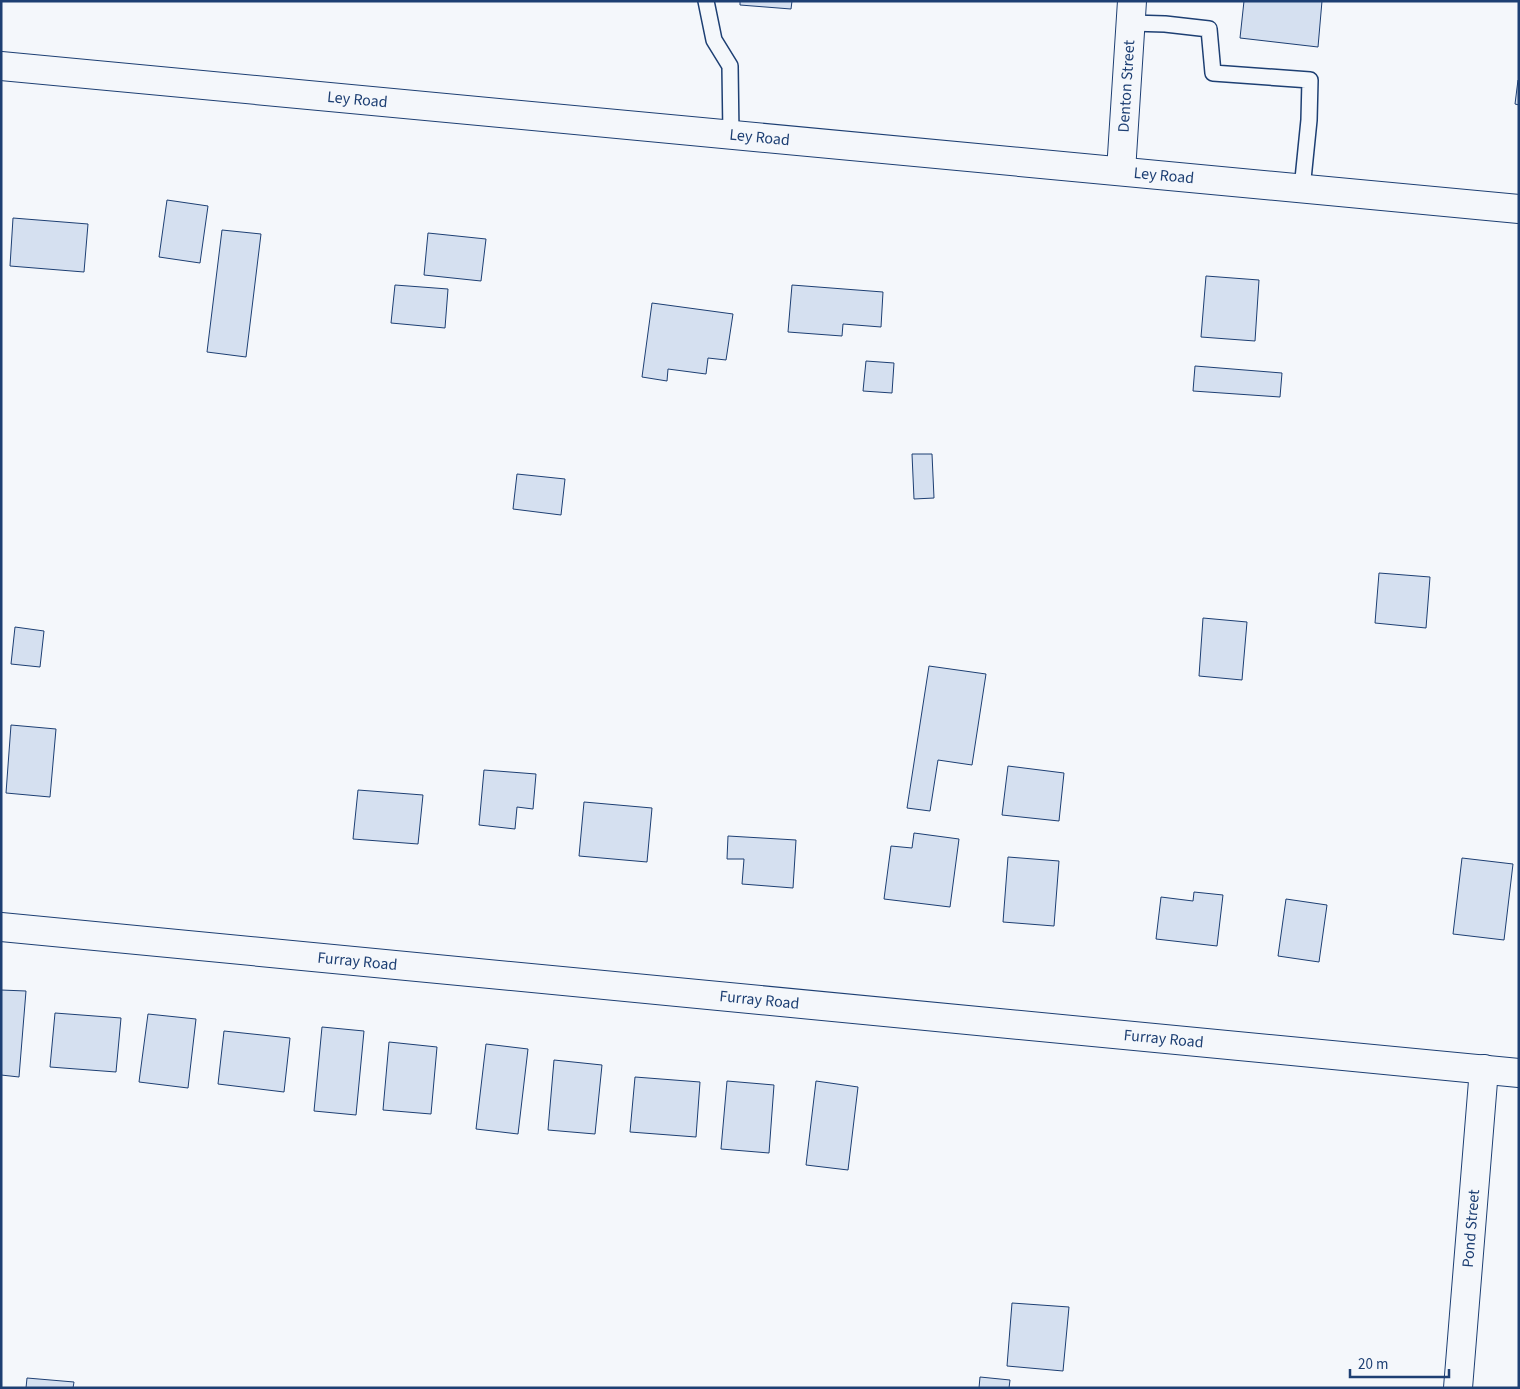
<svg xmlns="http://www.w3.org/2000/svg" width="1520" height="1389" font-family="'Source Sans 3',sans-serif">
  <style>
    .building { fill: #d5e0f0; stroke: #1d3f73 }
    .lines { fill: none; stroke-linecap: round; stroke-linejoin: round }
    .lane-casing { stroke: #1d3f73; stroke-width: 18 }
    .street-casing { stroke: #1d3f73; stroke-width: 30 }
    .secondary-casing { stroke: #1d3f73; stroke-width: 30 }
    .lane { stroke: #f4f7fb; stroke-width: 15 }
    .street { stroke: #f4f7fb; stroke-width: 28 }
    .secondary { stroke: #f4f7fb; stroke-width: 28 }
    .labels { text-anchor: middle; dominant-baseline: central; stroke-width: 4; stroke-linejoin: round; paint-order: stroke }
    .street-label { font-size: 16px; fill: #1d3f73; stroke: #f4f7fb }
  </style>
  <rect width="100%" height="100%" fill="#f4f7fb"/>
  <path class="building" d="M740 1H792L791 9 740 5Z
    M1244 1H1322L1318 47 1240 38Z
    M1518 80H1519V105L1515 104Z
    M167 200 208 206 200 263 159 257Z
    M13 218 88 224 84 272 10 266Z
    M222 230 261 234 246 357 207 352Z
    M428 233 486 239 481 281 424 275Z
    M1206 276 1259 280 1255 341 1201 337Z
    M395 285 448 289 445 328 391 323Z
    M792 285 883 292 881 327 843 324 842 336 788 332Z
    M652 303 733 314 726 360 708 358 706 374 668 369 667 381 642 377Z
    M866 361 894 363 892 393 863 391Z
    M1195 366 1282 373 1280 397 1193 391Z
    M912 454H932L934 498 914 499Z
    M517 474 565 479 561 515 513 509Z
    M1379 573 1430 577 1426 628 1375 623Z
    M1203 618 1247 622 1242 680 1199 676Z
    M15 627 44 631 40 667 11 664Z
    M929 666 986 674 972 765 938 760 930 811 907 808Z
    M11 725 56 729 50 797 6 793Z
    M1008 766 1064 773 1059 821 1002 815Z
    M484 770 536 774 533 809 517 807 515 829 479 825Z
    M358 790 423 795 418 844 353 839Z
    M584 802 652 808 647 862 579 856Z
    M914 833 959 839 950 907 884 899 891 846 912 848Z
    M728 836 796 840 793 888 742 884 744 859H727Z
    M1008 857 1059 861 1054 926 1003 922Z
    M1462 858 1513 864 1504 940 1453 934Z
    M1194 892 1223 895 1217 946 1156 939 1161 897 1193 901Z
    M1286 899 1327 905 1319 962 1278 956Z
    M1 990 26 991 19 1077 1 1075Z
    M55 1013 121 1018 116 1072 50 1067Z
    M148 1014 196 1019 188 1088 139 1082Z
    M322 1027 364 1031 356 1115 314 1111Z
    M224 1031 290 1038 284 1092 218 1084Z
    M389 1042 437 1047 431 1114 383 1110Z
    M486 1044 528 1049 518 1134 476 1129Z
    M554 1060 602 1065 595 1134 548 1130Z
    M635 1077 700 1082 696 1137 630 1132Z
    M727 1081 774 1085 769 1153 721 1149Z
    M816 1081 858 1087 848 1170 806 1165Z
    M1012 1303 1069 1307 1063 1371 1007 1366Z
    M980 1377 1010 1380 1009 1388H979Z
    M27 1378 74 1382 73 1388H26Z"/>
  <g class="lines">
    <defs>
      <path id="lane" d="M706 1 714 40 730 66 731 135
        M1131 23 1165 24 1209 29 1213 73 1310 80 1309 120 1302 189"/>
      <g id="street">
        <path id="s1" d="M1121 171 1132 1"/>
        <path id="s2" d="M1 927 1519 1073"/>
        <path id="s3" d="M1458 1388 1484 1069"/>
      </g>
      <g id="secondary">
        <path id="s4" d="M1 66 1519 209"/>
      </g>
    </defs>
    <use href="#lane" class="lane-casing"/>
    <use href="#street" class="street-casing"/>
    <use href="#secondary" class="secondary-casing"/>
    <use href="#lane" class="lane"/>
    <use href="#street" class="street"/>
    <use href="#secondary" class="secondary"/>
  </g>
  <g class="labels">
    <g class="street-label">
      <text stroke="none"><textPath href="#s1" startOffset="85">Denton Street</textPath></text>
      <text stroke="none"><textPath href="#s4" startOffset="358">Ley Road</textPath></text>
      <text stroke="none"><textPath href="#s4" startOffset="762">Ley Road</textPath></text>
      <text stroke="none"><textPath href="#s4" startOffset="1168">Ley Road</textPath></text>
      <text stroke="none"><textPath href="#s2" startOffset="358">Furray Road</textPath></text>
      <text stroke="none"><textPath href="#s2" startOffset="762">Furray Road</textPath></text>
      <text stroke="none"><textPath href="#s2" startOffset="1168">Furray Road</textPath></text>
      <text stroke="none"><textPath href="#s3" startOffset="160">Pond Street</textPath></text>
    </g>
  </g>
  <rect width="1520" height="1389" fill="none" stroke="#1d3f73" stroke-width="5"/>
  <path d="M1350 1369v8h99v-8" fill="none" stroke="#1d3f73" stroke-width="2.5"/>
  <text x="1358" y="1369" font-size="15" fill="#1d3f73" stroke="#f4f7fb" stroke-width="4" paint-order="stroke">20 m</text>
</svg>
